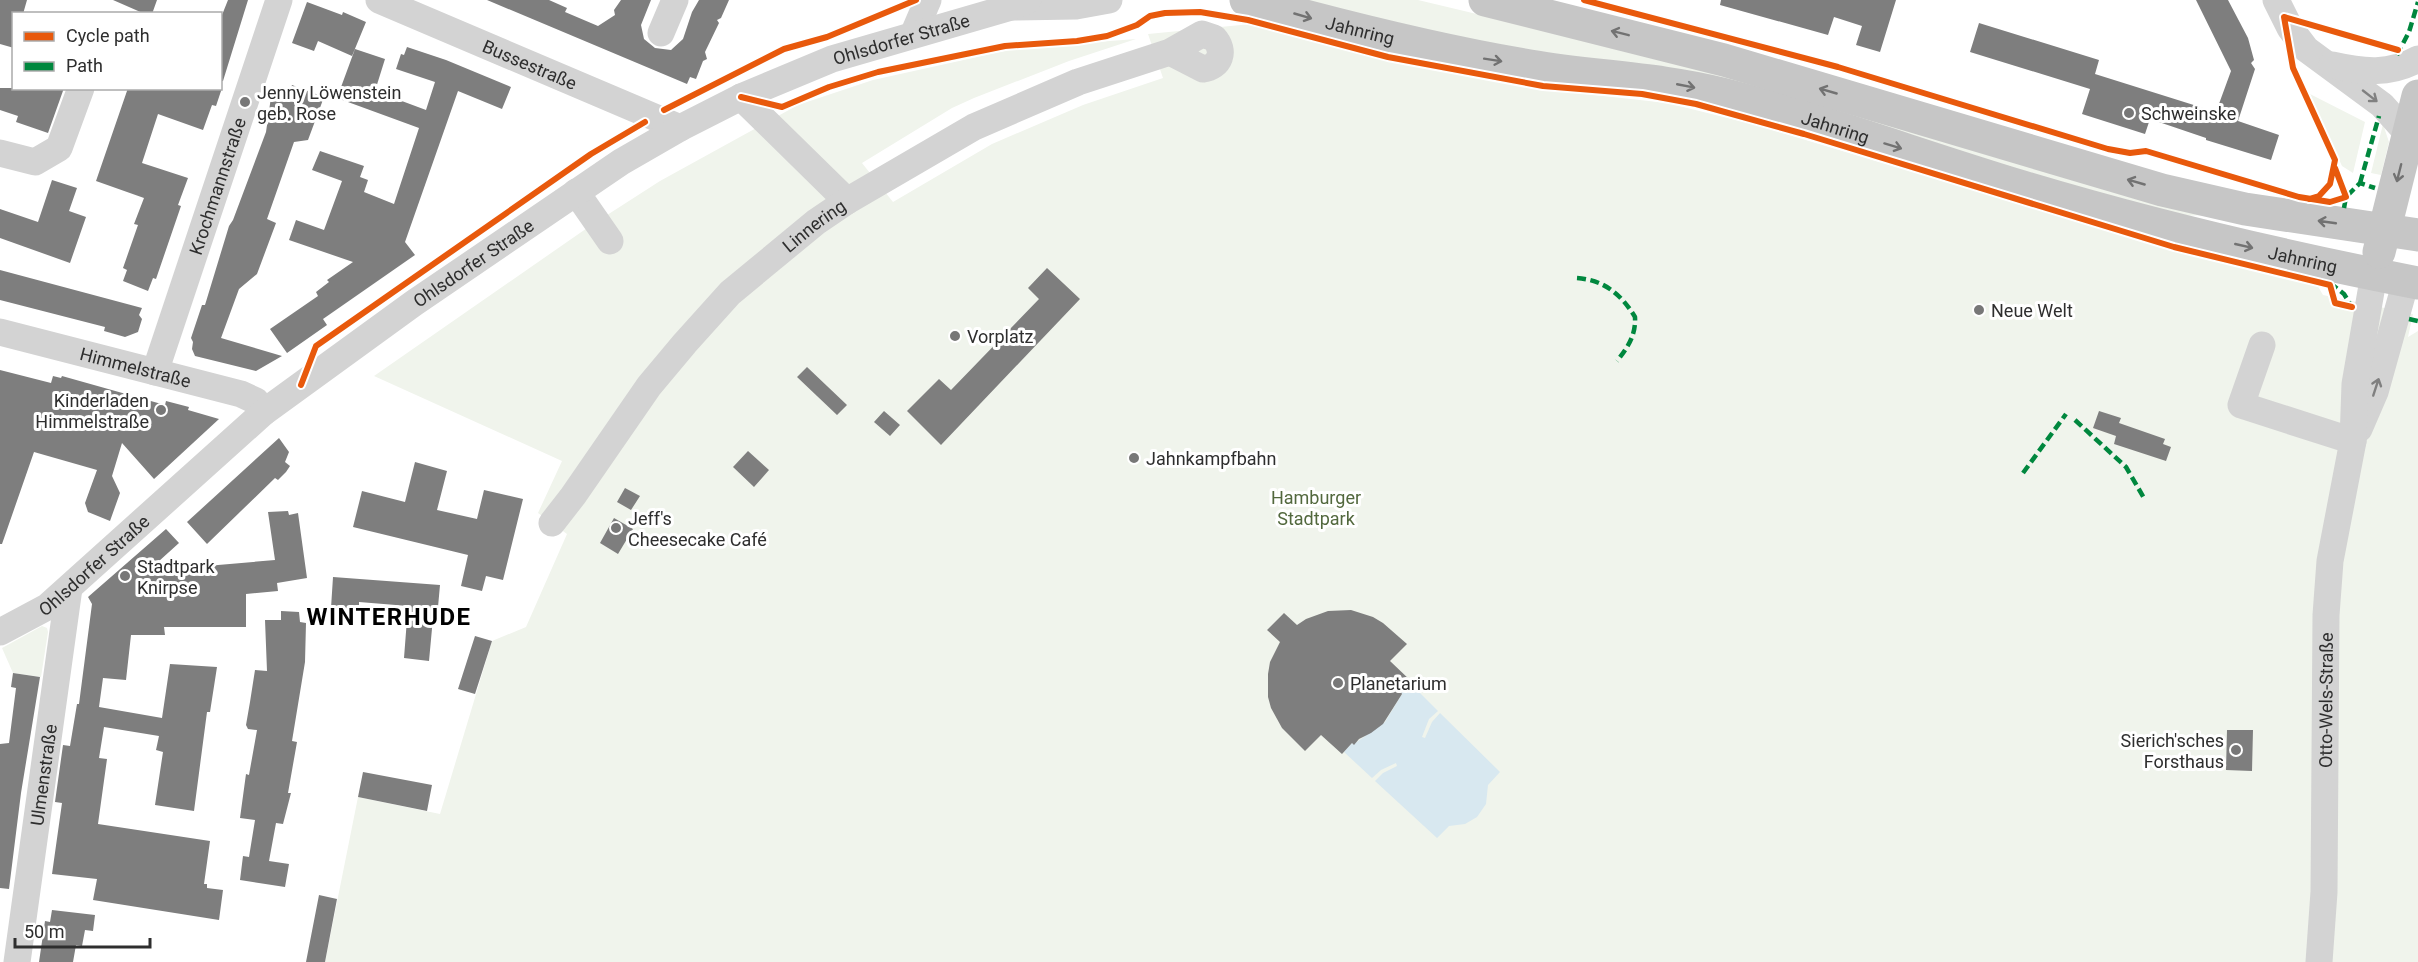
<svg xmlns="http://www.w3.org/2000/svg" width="2418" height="962" font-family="Roboto,sans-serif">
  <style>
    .green { fill: #f0f4ec }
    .water { fill: #d8e8f0 }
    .building { fill: #7e7e7e }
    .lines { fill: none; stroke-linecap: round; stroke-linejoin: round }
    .minor { stroke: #d3d3d3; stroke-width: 27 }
    .major { stroke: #c6c6c6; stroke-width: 33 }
    .quiet { stroke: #00873e; stroke-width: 4.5; stroke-dasharray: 9 4.5; stroke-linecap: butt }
    .cycleway-casing { stroke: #fff; stroke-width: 10 }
    .cycleway { stroke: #e8590c; stroke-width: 6 }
    .oneway { stroke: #727272 }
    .oneway2 { stroke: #808080 }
    .poi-dot { fill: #777; stroke: #fff; stroke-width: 2 }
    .labels { text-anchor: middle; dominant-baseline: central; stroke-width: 6; stroke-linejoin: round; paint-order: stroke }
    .street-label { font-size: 18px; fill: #2e2e2e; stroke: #fff }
    .poi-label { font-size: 18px; fill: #2e2e2e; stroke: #fff; text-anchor: start }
    .park-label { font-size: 18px; fill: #52683d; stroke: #fff }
    .district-label { font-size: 24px; font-weight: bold; letter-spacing: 1.5px; fill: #000; stroke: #fff }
  </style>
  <rect width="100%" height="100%" fill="#fff"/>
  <path class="green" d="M1297 0H1418L1704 68 2208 215 2180 216 1519 51Z
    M1251 24 1383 57 1540 89 1667 103 1752 124 2208 260 2316 283 2323 295 2413 314 2408 337 2418 331V962H325L358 797 440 814 492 641 526 627 567 534 538 513 562 461 374 376 590 226 660 181 798 105 873 80 1018 48 1136 39 1069 61 974 98 952 108 862 163 893 202 992 144 1083 105 1163 78 1148 34Z
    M2308 93 2365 122 2353 173 2342 166Z
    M2383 124 2389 142 2381 175 2371 173Z
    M42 626 47 628 48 632 41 677 13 673 2 648Z"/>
  <path class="water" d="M1410 683 1438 711 1429 719 1422 737 1425 738 1432 722 1440 713 1500 772 1488 785 1486 804 1477 817 1465 824 1449 826 1437 838 1375 781 1383 773 1397 766 1396 763 1381 770 1372 778 1344 752 1352 743 1354 744 1385 722 1402 694 1401 692Z"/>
  <path class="building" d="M0 0H27L23 14H14V48L0 44Z
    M113 0H157L152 14H145Z
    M228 0H248L223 81H220V20Z
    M487 0H549L567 8 565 12 598 26 615 15 614 10 621 0H651L641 25 644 39 655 48 671 50 683 39 692 12 699 0H729L721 18 717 20 719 23 705 52 707 59 703 61 696 79 690 77 687 84Z
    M1721 0H1896L1880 52 1856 45 1862 26 1834 17 1828 35 1720 5Z
    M2196 0H2228L2248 38 2254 60 2251 63 2255 69 2238 121 2279 135 2271 160 2206 140V138L2150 119 2145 134 2082 114 2090 89 1970 52 1979 23 2099 60 2095 74 2216 112 2231 71Z
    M307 2 342 15 343 12 366 22 352 56 318 41 314 51 292 43Z
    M407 47 446 60 511 87 502 109 458 91 405 242 415 255 323 319 327 325 287 353 270 329 318 296 316 292 329 282 327 280 353 262 289 240 296 220 324 230 342 181 312 170 320 151 364 166 360 177 368 180 364 192 394 204 419 128 337 98 355 49 385 59 375 91 426 110 435 82 396 69 401 54 404 55Z
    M292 85 324 97 308 140 294 142 267 219 276 223 257 274 239 289 221 338 282 356 256 371 195 356 192 349 193 342 191 338 202 305H205L229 226 233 220 266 132 272 90 288 96Z
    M0 88H64L48 133 16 122 18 116 0 110Z
    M128 88H222L216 106 212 105 203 130 158 114 142 163 188 178 178 205 181 206 156 279 153 278 148 291 123 281 127 270 123 268 138 225 134 224 144 198 96 181Z
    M52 180 77 188 69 211 86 217 70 263 0 238V209L38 222Z
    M1047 268 1080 299 941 445 907 411 939 379 951 390 1039 299 1028 288Z
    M0 270 142 308 139 315 142 319 138 332 125 337 104 331 105 327 0 300Z
    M807 367 847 405 837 415 797 377Z
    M0 370 51 383 53 376 61 378 62 376 165 405 166 401 189 407 188 410 219 419 154 479 122 443 112 476 120 493 110 521 88 512 85 503 97 470 34 452 2 544H0Z
    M884 411 900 425 890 436 874 422Z
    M2099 411 2121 418 2119 423 2165 439 2163 444 2171 447 2166 461 2114 444 2116 436 2093 428Z
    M279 438 289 452 285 462 290 466 286 472 278 480 275 478 207 544 187 522Z
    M748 451 769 470 754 487 733 467Z
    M415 462 447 471 437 510 477 519 484 490 523 499 503 580 486 576 482 591 461 586 468 555 353 527 362 491 405 502Z
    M625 488 640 496 631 510 617 502Z
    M288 511 289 515 298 513 307 578 277 583 278 591 246 594V627H164L165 635H131L126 680 103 678 99 707 162 718 170 664 217 667 210 712H207L194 811 155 805 163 752 156 750 159 736 104 727 99 758 107 759 98 824 210 841 204 884H207V888L223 890 219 920 93 900 97 879 52 874 62 803 55 802 63 745 70 746 77 704H79L92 604 88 597 166 529 179 543 148 571 275 560 268 512Z
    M614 518 633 529 618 554 600 543Z
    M333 577 440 585 438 607H434L429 661 404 658 408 606 359 602V608L353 609 331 608Z
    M1351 610 1373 617 1383 623 1407 644 1390 661 1411 681 1401 692 1402 694 1383 724 1371 733 1359 739 1354 745 1352 743 1342 754 1321 735 1305 751 1282 728 1271 708 1268 697V674L1270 662 1280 642 1267 630 1284 613 1297 625 1306 619 1328 611Z
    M281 611 299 612 300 622 306 623 305 662 292 741 297 742 288 793H291L283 824 276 823 269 861 289 864 285 887 240 880 243 856 249 857 255 820 240 818 246 774 249 775 257 730 248 729 246 725 250 702 255 670 267 671 265 620H281Z
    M475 636 492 641 475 694 458 689Z
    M13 673 40 677 21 793 9 889 0 888V744L9 743 16 688 11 687Z
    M2227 730H2253L2252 771 2226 770Z
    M363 772 432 785 427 811 358 797Z
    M319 895 337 899 325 962H306Z
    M52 910 95 915 93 931 85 930 82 946 76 945 73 962H39L45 921 50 922Z"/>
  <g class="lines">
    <g class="minor">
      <path id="s1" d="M379 0 680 128"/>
      <path d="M2276 0 2290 28 2306 49 2382 105 2408 134"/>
      <path d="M1011 7 1076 6 1109 0"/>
      <path d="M661 33 675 0"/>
      <path d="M913 35 928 0"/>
      <path d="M2332 65C2363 72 2390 75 2418 59"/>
      <path d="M741 97 847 201"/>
      <path d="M0 153 35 162 59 148 81 88"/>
      <path d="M576 192 610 241"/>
      <path id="s2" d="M0 332 241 394 256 401 264 412"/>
      <path d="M2262 345 2241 405 2353 441"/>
      <path id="s3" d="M155 372 279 0"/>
      <path d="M2359 429 2375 392 2406 281"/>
      <path id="s4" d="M552 523 573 496 649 386 685 343 730 293 816 222 847 201 974 127 1078 82 1170 52 1202 34 1214 38C1226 51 1220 67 1203 69L1170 52"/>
      <path id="s5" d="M0 632 47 607 264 412 414 303 621 162 680 128 741 97 832 59 1011 7 1028 0"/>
      <path id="s6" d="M17 962 69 588"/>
      <path id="s7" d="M2319 962 2324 892 2326 615 2330 561 2353 441 2355 384 2374 274"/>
    </g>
    <g class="major">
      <path id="s8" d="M1246 0C1340 26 1434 50 1530 66 1594 77 1658 78 1722 94 1824 120 1923 157 2023 187 2153 226 2285 257 2418 283"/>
      <path d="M1485 0 1724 60 2162 190 2245 209 2418 235"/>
      <path d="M2379 252 2418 96"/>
    </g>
    <path class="quiet" d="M2397 55 2409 32 2418 2
      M2360 183 2379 116
      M2344 208 2346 197 2360 183 2375 188
      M1577 278C1604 280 1621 294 1635 317 1636 335 1628 347 1617 361
      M2330 283 2344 294 2352 307H2354
      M2409 319 2418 321
      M2075 420 2126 467 2144 498
      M2023 473 2066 414"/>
    <defs>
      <path id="cycleway" d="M1584 0 1838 67 2108 149 2130 153 2146 151 2299 197 2330 202 2346 197 2335 168
        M741 97 782 107 829 87 878 72 1005 46 1077 41 1107 36 1137 25 1150 16 1165 13 1200 12 1248 20 1388 57 1543 86 1642 94 1696 104 1804 134 2174 247 2330 285 2335 303 2352 307
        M664 110 784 49 827 37 916 0
        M2309 199 2319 196 2330 184 2335 160 2293 68 2284 17 2398 50
        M301 385 316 346 591 154 645 122"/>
    </defs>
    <use href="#cycleway" class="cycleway-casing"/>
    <use href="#cycleway" class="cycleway"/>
  </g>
  <defs><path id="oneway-shaft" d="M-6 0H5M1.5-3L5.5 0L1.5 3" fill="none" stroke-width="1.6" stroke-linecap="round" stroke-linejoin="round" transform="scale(1.5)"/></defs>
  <g class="oneway">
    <use href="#oneway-shaft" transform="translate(1303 16) rotate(16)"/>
    <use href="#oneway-shaft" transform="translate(1620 33) rotate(-166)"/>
    <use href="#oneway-shaft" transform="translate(1493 60) rotate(9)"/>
    <use href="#oneway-shaft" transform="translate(1686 86) rotate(11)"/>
    <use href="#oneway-shaft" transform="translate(1828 91) rotate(-164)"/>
    <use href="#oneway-shaft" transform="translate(1893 146) rotate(17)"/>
    <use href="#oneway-shaft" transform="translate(2399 173) rotate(104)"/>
    <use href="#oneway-shaft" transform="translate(2136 182) rotate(-164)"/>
    <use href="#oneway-shaft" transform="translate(2327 222) rotate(-172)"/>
    <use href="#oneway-shaft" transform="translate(2244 246) rotate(13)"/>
  </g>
  <g class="oneway2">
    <use href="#oneway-shaft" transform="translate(2370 96) rotate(38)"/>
    <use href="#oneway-shaft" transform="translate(2376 387) rotate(-72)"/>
  </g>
  <g class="poi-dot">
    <circle cx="245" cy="102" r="6"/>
    <circle cx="2129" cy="113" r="6"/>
    <circle cx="1979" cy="310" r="6"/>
    <circle cx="955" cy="336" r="6"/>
    <circle cx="161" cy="410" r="6"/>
    <circle cx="1134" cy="458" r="6"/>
    <circle cx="616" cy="528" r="6"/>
    <circle cx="125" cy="576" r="6"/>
    <circle cx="1338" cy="683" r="6"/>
    <circle cx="2236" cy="750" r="6"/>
  </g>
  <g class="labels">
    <g class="street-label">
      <text stroke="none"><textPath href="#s8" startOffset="118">Jahnring</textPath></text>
      <text stroke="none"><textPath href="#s5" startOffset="1088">Ohlsdorfer Straße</textPath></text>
      <text stroke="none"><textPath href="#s1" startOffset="164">Bussestraße</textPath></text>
      <text stroke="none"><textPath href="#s8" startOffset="604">Jahnring</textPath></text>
      <text stroke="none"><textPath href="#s3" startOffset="196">Krochmannstraße</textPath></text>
      <text stroke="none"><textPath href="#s4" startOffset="399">Linnering</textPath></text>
      <text stroke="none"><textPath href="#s8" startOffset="1090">Jahnring</textPath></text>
      <text stroke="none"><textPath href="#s5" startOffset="602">Ohlsdorfer Straße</textPath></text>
      <text stroke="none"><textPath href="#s2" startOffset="140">Himmelstraße</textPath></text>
      <text stroke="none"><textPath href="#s5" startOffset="116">Ohlsdorfer Straße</textPath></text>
      <text stroke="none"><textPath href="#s7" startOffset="262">Otto-Wels-Straße</textPath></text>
      <text stroke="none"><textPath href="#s6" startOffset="189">Ulmenstraße</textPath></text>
    </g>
    <g class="poi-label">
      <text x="257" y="92">Jenny Löwenstein<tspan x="257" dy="21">geb. Rose</tspan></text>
      <text x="2141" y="113">Schweinske</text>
      <text x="1991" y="310">Neue Welt</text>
      <text x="967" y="336">Vorplatz</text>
      <text x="149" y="400" text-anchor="end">Kinderladen<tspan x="149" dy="21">Himmelstraße</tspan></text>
      <text x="1146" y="458">Jahnkampfbahn</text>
      <text x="628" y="518">Jeff's<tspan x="628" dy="21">Cheesecake Café</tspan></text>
      <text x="137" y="566">Stadtpark<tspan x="137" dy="21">Knirpse</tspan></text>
      <text x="1350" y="683">Planetarium</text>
      <text x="2224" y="740" text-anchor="end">Sierich'sches<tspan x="2224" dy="21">Forsthaus</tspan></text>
    </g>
    <g class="park-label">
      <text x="1316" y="497">Hamburger<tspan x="1316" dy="21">Stadtpark</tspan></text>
    </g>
    <g class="district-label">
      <text x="389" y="617">WINTERHUDE</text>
    </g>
  </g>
  <rect x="12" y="12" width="210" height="78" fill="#ffffff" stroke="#ababab" stroke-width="1.5"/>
  <rect x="24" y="32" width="30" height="9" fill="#e8590c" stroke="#ababab" stroke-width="1.5"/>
  <text x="66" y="42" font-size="18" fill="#2e2e2e">Cycle path</text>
  <rect x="24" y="62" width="30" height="9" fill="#00873e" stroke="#ababab" stroke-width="1.5"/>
  <text x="66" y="72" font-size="18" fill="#2e2e2e">Path</text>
  <path d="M15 938v9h135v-9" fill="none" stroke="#2e2e2e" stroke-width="3"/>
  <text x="24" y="938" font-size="18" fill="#2e2e2e" stroke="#ffffff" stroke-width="4.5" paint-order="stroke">50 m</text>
</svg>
